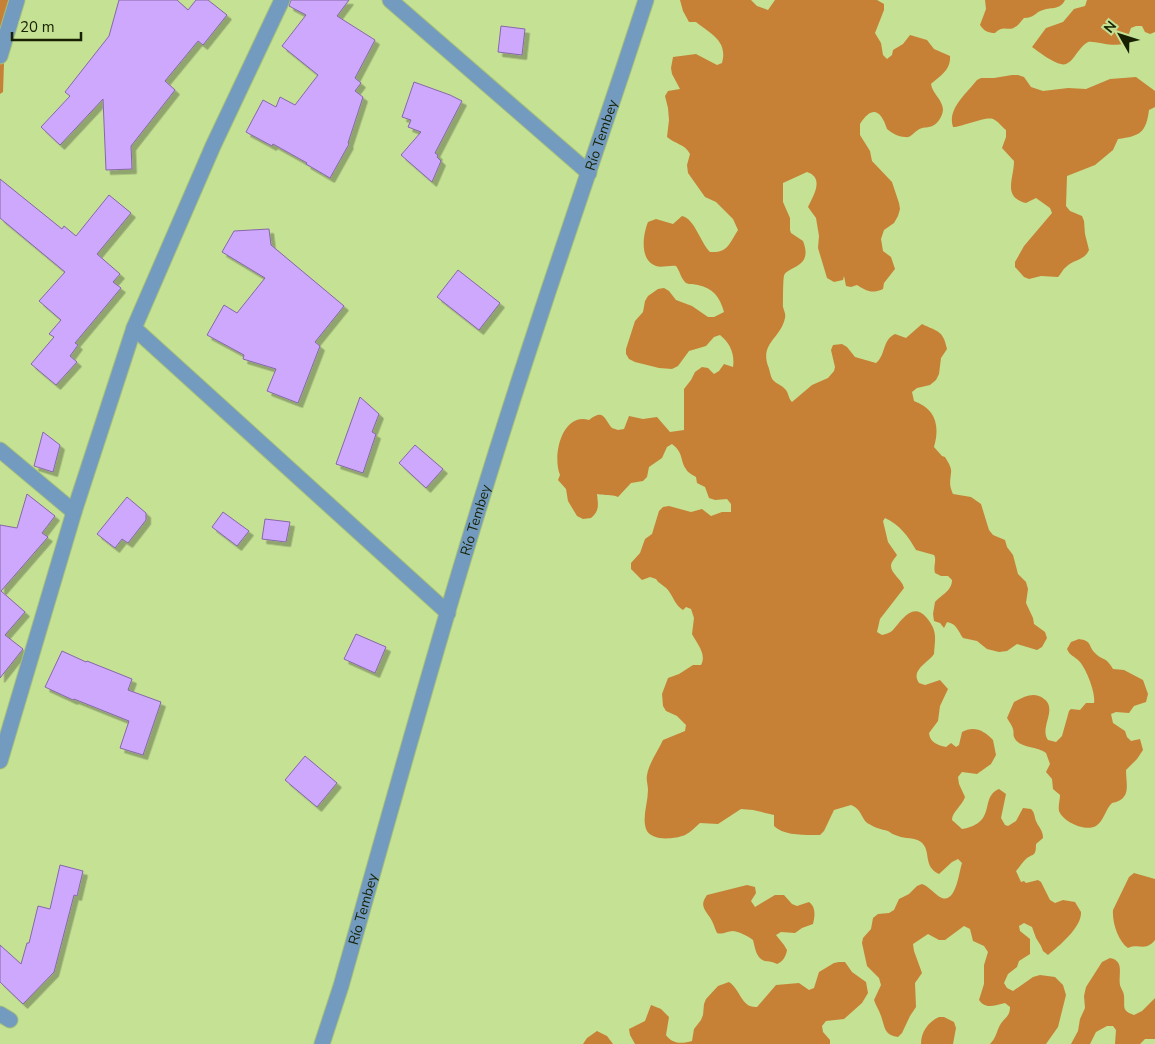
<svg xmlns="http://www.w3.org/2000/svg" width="1155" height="1044" font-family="'Nunito Sans',sans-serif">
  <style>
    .forest { fill: #c68136 }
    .building { fill: #cea8fc; stroke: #8667a9; filter: url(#shadow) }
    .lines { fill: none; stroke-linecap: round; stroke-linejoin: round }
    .street-casing { stroke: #a6bf7a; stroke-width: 17 }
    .street { stroke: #729bbf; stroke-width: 15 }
    .labels { text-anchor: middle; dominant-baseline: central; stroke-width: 4; stroke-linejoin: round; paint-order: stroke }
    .street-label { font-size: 14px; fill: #182203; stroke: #c5e194 }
  </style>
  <defs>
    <filter id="shadow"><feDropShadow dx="4.5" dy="4.5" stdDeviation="0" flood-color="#0004"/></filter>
  </defs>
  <rect width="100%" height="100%" fill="#c5e194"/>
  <path class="forest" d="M0 0H19L4 63 3 92 0 94Z
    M680 0H751L757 6 768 10 775 0H877L884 4V10L875 33 881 43 883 55 887 59 892 55 893 50 903 44 910 35 927 40 934 49 950 56C951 70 940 76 931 84 932 93 942 99 943 109 943 116 937 126 929 127 925 128 922 127 918 130 913 133 911 138 905 137 898 137 892 133 887 129 881 110 872 105 860 124V135L870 151 872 161 892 182 899 203 900 209 898 216 894 223 884 230 881 239 883 251 891 257 895 269 884 283 883 289C871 294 867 291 857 285L851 287 846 286 844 276 843 280 834 282 827 278 818 248 819 236 816 218 808 207C813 196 825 178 807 172L783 183V202L790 218V230L791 233 803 241C814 269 786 266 784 276 783 278 783 305 783 307 784 311 786 314 785 318 781 338 760 343 768 366 770 370 770 376 773 380 776 384 782 385 785 389 789 393 788 398 792 402L812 385 828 378 834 371 835 367 831 350 833 345 842 344 847 347 855 357 876 363C886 355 882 340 895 334L906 338 922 324C938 332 943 330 947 349L941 358 939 374 936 380 930 385 917 388 912 392 914 401C936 409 940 426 934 447L942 456 945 457C948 462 952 468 951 473 950 483 949 484 953 494L971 497 981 504 989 530 993 535 1005 540 1007 547 1013 555 1018 574 1026 582 1028 589 1026 603 1033 618 1034 624 1045 632 1047 638 1042 647 1037 650 1017 644 1007 651 999 652 987 649 977 641 963 638C958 631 957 624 947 622L944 628 940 623 934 621 933 614 935 602C941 595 952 591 952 580L948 576H941L935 573C933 566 937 560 934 555L916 550C908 536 900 525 885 518L883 521 888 542 897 555C895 558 891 562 891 566 891 574 902 579 904 588L880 619 877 632 882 635C886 634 890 633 893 630 902 620 912 602 926 617 938 631 935 638 934 654 928 663 910 670 919 683L925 685 940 680 948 689 940 706 938 721 929 733C930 743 938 745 946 747L951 743 956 747 959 745 962 732C974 725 985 731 993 740L996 755 991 764 977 774 962 772 958 777 959 784 965 797C962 806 952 812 952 820L962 829C998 823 979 797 999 789L1006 794 1001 818 1005 825 1008 826 1016 821 1023 808 1031 809C1035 813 1034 816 1036 821 1039 828 1043 830 1043 838L1036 844C1036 859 1032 852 1024 861 1021 864 1019 868 1016 871L1021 882 1024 881 1026 883 1038 880 1041 882 1050 900 1055 903 1063 900 1075 902 1081 912C1082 927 1059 946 1048 955L1043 951 1041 946 1036 938 1032 927 1024 923 1019 926 1020 931 1030 939V954L1019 961 1017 967 1008 974 1004 983 1007 988 1013 991 1033 977 1040 975 1055 977 1063 985 1066 995 1058 1027 1046 1044H990C996 1038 996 1033 1000 1025 1004 1018 1010 1017 1010 1007L1005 1003C995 1005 986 1010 979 1000L984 984V965L988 952 984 946 973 941 970 929 964 926 945 940H939L928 934 913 944 914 951 922 973 915 983 916 1007 910 1016 902 1033 898 1037C884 1035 885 1027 881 1016 879 1010 876 1006 874 1000L881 985 879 978 867 966 862 943 863 938 871 929 873 918 878 914 889 913 894 910 899 899 909 894 917 886 922 884C930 887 935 895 942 898 956 903 959 872 962 863L958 859 952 862 939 874C922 866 932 851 921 842 915 837 905 839 898 836 894 835 891 833 888 831 881 829 875 828 869 824 861 820 863 810 851 805L834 810 824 831 820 835C806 835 784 836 774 826V815L753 810 741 809 718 824 700 823C695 827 691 832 685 835 675 839 651 842 646 829 642 816 648 803 648 790 648 785 646 780 647 775 649 763 658 751 663 740L685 731 686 725 677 716 666 711 663 706 662 694 668 678 679 674 693 665H701C707 654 697 644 692 634L694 618 691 609 686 607 683 610C675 605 674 598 668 590 664 585 659 584 656 579L650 577 642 580 631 569V563L640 553 645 539 652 534 659 511 663 507 669 506 691 512 702 509 711 516 722 512H731V504L727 499 715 500 709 498 705 487 697 483 696 477C693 475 688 473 686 469 680 461 684 453 672 444L667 447 662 458 649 467 647 477 643 481 631 483 618 497C611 494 605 496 597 494 598 504 600 511 591 518L583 519 577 516 568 501 566 489 558 480 560 475C552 456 562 412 589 420 604 408 604 419 612 428L618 430 624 429 629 416 643 419 657 417 670 432 684 430V389L691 380 695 372 702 367 708 368 714 374 719 371 724 364 733 367C735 354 730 343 720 335L714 337 706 346 689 351 678 366 672 369 659 368 635 362 629 359 626 354V349L635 321 643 312 645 301 648 296 658 289 664 288 669 291 676 300 692 306 708 317H714L724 312C720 297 713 288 698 285 694 284 690 285 686 283 681 279 680 271 676 266 670 265 661 268 656 266 639 260 643 234 648 222L656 219 673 224 682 216C695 219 700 242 710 252 728 253 729 244 738 230L733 219 716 202 705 197 688 173 687 165 690 154C685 144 675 144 667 137L669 120 668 108 665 96 668 91 680 89 672 74 671 68 673 57 696 54 717 65 722 63C728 41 711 34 696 22H689L683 11Z
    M985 0H1065C1060 10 1052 7 1043 10 1035 12 1035 18 1024 18 1021 21 1018 26 1015 27 1008 32 1004 24 995 33 988 33 984 31 980 25L986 9Z
    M1087 0H1155V32L1150 34 1145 32 1142 26H1136L1131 28 1127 39 1123 44C1111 47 1093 40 1088 42 1084 44 1080 49 1077 53 1074 57 1071 62 1066 64 1058 67 1039 52 1032 47L1046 28 1063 22 1074 9 1085 6Z
    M1012 75H1018L1024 77 1031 87 1043 91 1068 88 1086 89 1110 79 1136 77 1155 91V107L1149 110C1146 133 1140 136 1118 139L1113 150 1095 165 1067 176 1066 206 1070 211 1082 216 1084 221 1085 234 1089 250C1084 261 1074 259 1066 267 1063 269 1061 274 1058 277L1041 276 1029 279 1024 277 1015 267V262L1024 246 1052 213 1050 208 1036 198 1026 203C1002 197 1014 179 1014 161L1002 148 1006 137V130C1002 127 998 121 993 119 986 116 962 127 953 127 947 109 966 94 977 80L981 78H994Z
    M1079 639C1092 641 1088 645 1094 652 1102 661 1106 656 1113 669L1124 670 1143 680 1148 694 1146 702 1134 706 1129 713 1116 712 1111 714 1113 723 1125 731 1127 737 1131 741 1140 739 1143 750 1137 759 1126 770C1126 785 1132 799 1112 803 1105 810 1104 821 1096 826 1086 832 1063 822 1059 811 1058 806 1060 800 1060 795L1053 789 1052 779 1046 772 1050 764 1046 753C1038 746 1019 749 1014 737 1013 735 1014 732 1013 729 1012 725 1009 722 1007 718L1014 702C1024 697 1034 691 1044 699 1058 709 1039 728 1048 740L1056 742 1062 736 1069 711 1071 709 1080 710 1086 703H1094C1096 693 1086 668 1079 661 1074 656 1070 656 1067 649L1071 642Z
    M1134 873 1155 879V940C1145 952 1140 943 1128 948 1118 941 1112 922 1113 910L1129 877Z
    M747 885 755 887 756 893 751 901 755 907 775 895H784L792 904 797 906 809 902C816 907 815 916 813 924L802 928 795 933 781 932 776 935 784 945 787 950C786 956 783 962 777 964 771 961 770 962 765 961 756 959 755 947 753 940 748 936 740 932 733 931 727 931 723 935 717 933 715 929 714 925 712 921 707 911 698 907 707 895Z
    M1110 958C1125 961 1118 974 1120 985 1121 989 1124 992 1124 996 1125 1007 1121 1010 1134 1015L1142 1011 1155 998V1039H1145L1140 1044H1115L1116 1030 1113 1026H1107L1096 1032 1090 1044H1071L1078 1031 1080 1019 1085 1008 1084 996 1086 987 1102 962Z
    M839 962H845L852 972 866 982 868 993 862 1003 844 1019 826 1021 822 1026 823 1032 830 1040V1044H635L630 1035 629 1029 645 1021 651 1005 661 1009 669 1017 666 1035C672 1044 682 1044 692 1041L694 1029 701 1020 703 1015 704 1004 706 999 718 986 729 982C741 990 741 1008 757 1007L776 985 799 983 809 990 814 988 819 972 834 963Z
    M939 1017H944L954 1022 956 1028 953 1044H921C921 1032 928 1022 939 1017Z
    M597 1031 607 1036 613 1044H583L587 1038Z"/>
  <path class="building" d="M119 0H177L188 10 196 0H208L227 15 203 45 198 41 165 81 175 90 131 146 132 169 106 170 103 99 60 145 41 127 70 96 65 92 109 36Z
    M291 0H349L337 16 375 40 355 78 361 83 355 91 363 97 348 143 349 144 330 178 306 164 307 163 273 144 272 146 246 132 263 100 276 107 280 97 295 105 318 75 282 46 306 15 289 6Z
    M501 26 525 29 522 55 498 52Z
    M414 82 450 95 462 101 435 153 438 155 437 157 441 161 432 182 401 155 421 132 408 127 411 120 402 117Z
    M0 179 62 229 64 226 76 236 109 195 131 213 97 254 120 274 113 282 121 288 75 343 78 345 70 356 77 362 56 385 31 364 54 337 49 334 61 320 39 301 65 272 0 218Z
    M269 229 271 245 344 306 315 342 320 346 298 403 267 391 276 369 243 359 244 355 207 335 224 305 237 313 265 278 222 252 234 231Z
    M458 270 500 303 479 330 437 297Z
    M360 397 379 414 372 432 376 434 363 473 336 464Z
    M43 432 60 445 53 472 34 466Z
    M415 445 443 469 426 488 399 463Z
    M27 494 55 516 42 533 48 537 1 591 25 612 5 635 23 649 0 678V525L17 528Z
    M127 497 146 513V520L128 543 122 539 115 548 97 534Z
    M223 512 249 531 237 546 212 527Z
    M265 519 290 522 286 542 262 539Z
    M356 634 386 647 375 673 344 659Z
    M62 651 86 662 87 661 132 679 128 690 161 702 143 755 120 748 129 721 74 699 73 700 45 687Z
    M305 756 337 783 317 807 285 780Z
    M60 865 83 871 77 896 74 895 54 972 23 1004 0 982V945L21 964 27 943H29L38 906 50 909Z"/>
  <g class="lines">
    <defs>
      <g id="street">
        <path d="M390 0 589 173"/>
        <path d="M0 56 17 0"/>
        <path d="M134 328 448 613"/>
        <path d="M0 450 74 512"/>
        <path d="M0 761 74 512 134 328 213 146 282 0"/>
        <path d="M0 1014 10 1020"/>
        <path id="s1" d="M322 1044 341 986C400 777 458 566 526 359 565 239 607 120 646 0"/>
      </g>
    </defs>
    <use href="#street" class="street-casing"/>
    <use href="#street" class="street"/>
  </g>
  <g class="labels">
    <g class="street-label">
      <text stroke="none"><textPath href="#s1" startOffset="951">Río Tembey</textPath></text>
      <text stroke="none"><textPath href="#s1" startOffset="546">Río Tembey</textPath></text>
      <text stroke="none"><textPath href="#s1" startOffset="141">Río Tembey</textPath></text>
    </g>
  </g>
  <g transform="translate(1120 35) rotate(309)" stroke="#c5e194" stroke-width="4" paint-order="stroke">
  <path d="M0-4L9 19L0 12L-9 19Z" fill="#182203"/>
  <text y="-8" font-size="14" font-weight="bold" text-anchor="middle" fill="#182203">N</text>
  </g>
  <path d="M12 32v8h69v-8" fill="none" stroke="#182203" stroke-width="2.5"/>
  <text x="20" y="32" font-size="15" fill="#182203" stroke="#c5e194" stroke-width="4" paint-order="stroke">20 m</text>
</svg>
